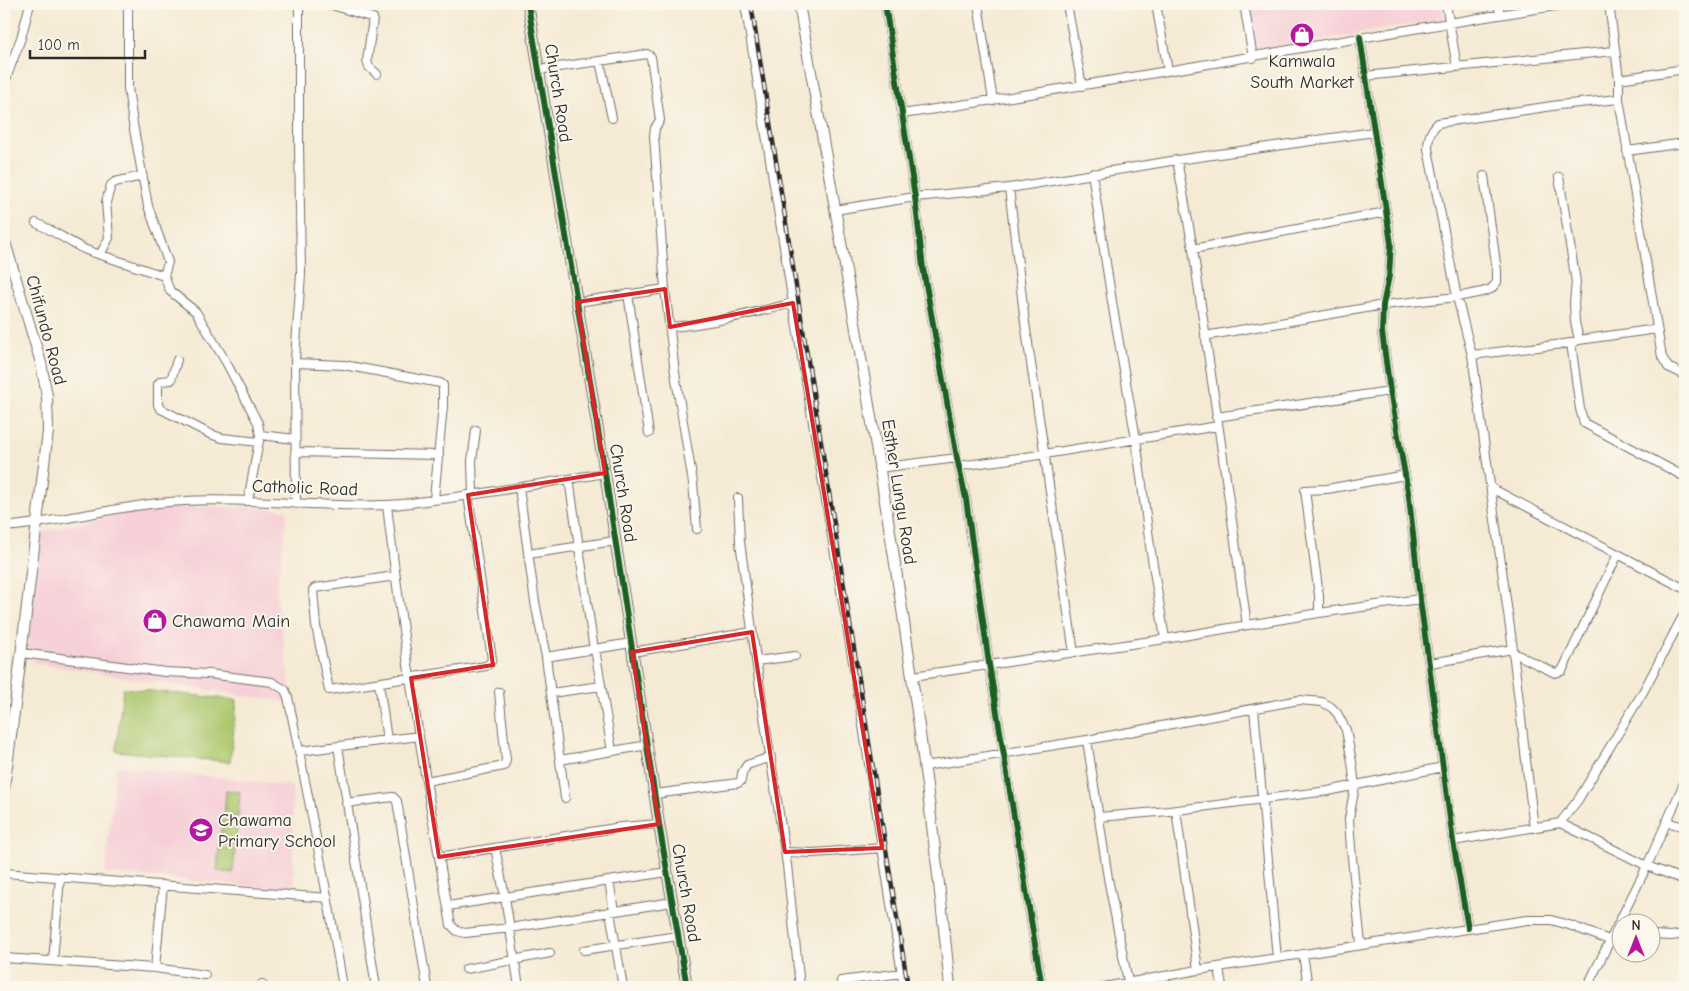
<svg xmlns="http://www.w3.org/2000/svg" width="1689" height="991" font-family="'Comic Neue',sans-serif">
  <style>
    .built { fill: #f6cfd7 }
    .green { fill: #acc86e; stroke: #6c7a4c }
    .lines { fill: none; stroke-linecap: round; stroke-linejoin: round }
    .minor-casing { stroke: #726e66; stroke-width: 10 }
    .tertiary-casing { stroke: #726e66; stroke-width: 12 }
    .minor { stroke: #fff; stroke-width: 8 }
    .tertiary { stroke: #fff; stroke-width: 10 }
    .rail-casing { stroke: #2b2b2b; stroke-width: 4.5 }
    .rail { stroke: #fbf7ec; stroke-width: 2.5; stroke-dasharray: 8; stroke-linecap: butt }
    .cycleway-casing { stroke: #fbf7ec; stroke-width: 9 }
    .cycleway { stroke: #1b5e20; stroke-width: 6 }
    .marked { fill: none; stroke: #d62828; stroke-width: 4; stroke-linejoin: round }
    .labels { text-anchor: middle; dominant-baseline: central; stroke-width: 4; stroke-linejoin: round; paint-order: stroke }
    .poi-label { font-size: 18px; fill: #2b2b2b; stroke: #fbf7ec; text-anchor: start }
    .street-label { font-size: 18px; fill: #2b2b2b; stroke: #fbf7ec }
  </style>
  <rect width="100%" height="100%" fill="#fbf7ec"/>
  <filter id="ink" filterUnits="userSpaceOnUse"><feTurbulence type="fractalNoise" baseFrequency=".02" numOctaves="2"/><feDisplacementMap in="SourceGraphic" scale="10" xChannelSelector="R" yChannelSelector="G"/><feConvolveMatrix kernelMatrix="1 2 1 2 8 2 1 2 1" color-interpolation-filters="sRGB"/></filter>
  <filter id="wash" filterUnits="userSpaceOnUse"><feTurbulence type="fractalNoise" baseFrequency=".0096" numOctaves="4" result="noise"/><feDisplacementMap in="SourceGraphic" scale="20" xChannelSelector="R" yChannelSelector="G"/><feGaussianBlur stdDeviation="1.12" result="paint"/><feColorMatrix in="noise" values="0 0 0 0 0 0 0 0 0 0 0 0 0 0 0 0 0 1.4 0 .05"/><feComposite in="paint" operator="in"/></filter>
  <g filter="url(#wash)">
    <rect width="100%" height="100%" fill="#f5ead4"/>
    <path class="built" d="M1249 4H1442L1444 19 1257 51Z
      M147 507H245L288 510 276 593 293 703 33 663 35 650 27 649 42 532Z
      M116 766 292 786 294 890 105 873Z"/>
    <path class="green" d="M123 688 237 700 230 762 116 751Z
      M226 790 240 792 238 817 224 816Z
      M222 820 238 822 235 845 220 843Z
      M219 848 235 849 233 873 217 871Z"/>
  </g>
  <g filter="url(#ink)">
    <g class="lines">
      <defs>
        <path id="minor" d="M128 4V88L133 124 148 206 168 262 164 276 170 291 196 312 226 362 258 423 260 435 248 501
          M329 4 373 18 367 61 369 67 377 74
          M745 4 793 303
          M885 4 915 197 923 268 957 458 966 499 989 664 1042 987
          M978 4 993 101
          M1067 4 1082 86
          M1156 4 1168 71
          M1244 4 1253 58
          M1446 4 1457 67
          M1498 4 1500 14
          M1609 4 1619 79V99L1662 357 1668 367 1685 375
          M1360 37 1391 244 1389 276 1383 305 1382 332 1390 391 1409 497 1420 599 1453 841 1468 928
          M600 61 612 118
          M538 70 647 54 651 57 660 120 655 128 654 136 665 289 675 373 693 483 697 529
          M1365 76 1614 51
          M1619 79 1685 69
          M4 84 21 38 30 4
          M902 114C1125 81 1345 38 1568 4
          M1627 151 1685 143
          M1177 160 1193 249 1247 625
          M1092 173 1113 308 1136 439 1150 546 1165 639
          M1559 177 1576 282 1574 303 1575 322 1579 340
          M1009 188 1025 323 1074 653
          M835 210 915 197 1009 188 1177 160 1374 132
          M36 223C54 231 69 242 86 250L164 276
          M1193 249 1386 212
          M100 255 109 238 106 202 111 185 115 182 142 176
          M628 294 649 433
          M577 302 665 289
          M670 327C712 324 753 313 793 303L853 662 904 987
          M1205 336 1383 305 1457 297 1482 292 1491 289 1497 282V271L1484 176
          M1571 343 1580 409 1584 423 1685 477
          M1472 355 1571 343 1579 340 1657 329
          M177 360 171 380 161 381 158 384V405L161 409 210 434 222 438 259 442
          M295 363 344 365 440 383 443 385V406L434 499
          M1216 417 1390 391
          M260 435 295 439
          M295 452 439 455
          M959 466 1026 457 1218 426
          M878 468 957 458
          M569 479 594 650
          M519 488 535 602 546 657 631 643
          M1491 488 1685 589
          M473 494 472 461 476 430
          M738 498 740 542 763 710 787 865 800 987
          M296 504 295 359 301 274 299 142V4
          M387 505C403 646 426 786 451 925L457 931 465 933 510 928 672 902
          M4 527C64 522 123 504 184 501 250 497 317 508 384 505 403 505 422 501 441 499 496 492 550 482 605 473
          M528 554 615 541
          M395 576 315 588 313 590 316 626 329 690 486 666 490 663 492 659 468 495
          M1319 613V596L1305 490 1327 489 1405 475
          M595 649 612 751
          M1513 651 1534 828
          M632 652 752 632
          M22 653 165 672 209 674 272 682 285 690 288 697C308 794 327 890 343 987
          M1514 653 1555 673 1562 671 1618 554
          M546 657 565 798
          M756 661 795 656
          M1430 663 1513 649 1472 355 1457 297 1428 149C1428 138 1430 131 1438 123L1559 105 1619 99
          M913 676 1165 639 1319 613 1420 599
          M379 683 387 740
          M551 693 601 686
          M1254 709 1277 958
          M1087 740 1108 878 1129 987
          M338 746 376 987
          M300 751 419 736
          M560 760 648 745
          M925 766 1087 740 1299 700 1322 702 1331 707 1337 713 1346 730 1352 762 1355 786 1349 819 1351 848 1361 944
          M426 781 504 766 506 760 499 692
          M655 794 738 783 741 781 742 773 747 765 771 757
          M346 803 393 797 397 801 427 987
          M1176 810 1198 970
          M1099 817 1169 811 1328 791 1443 767
          M1666 822 1685 827
          M1560 823 1647 866 1685 880
          M1453 841 1560 823 1578 800 1643 692 1685 612
          M785 852 813 853 882 848
          M439 857 621 827 659 824
          M4 873 328 898
          M609 881 614 911
          M448 906 505 897 495 848
          M610 912 623 987
          M1652 935 1671 936 1685 934
          M584 950 678 936
          M1303 954 1308 987
          M4 958 155 968 205 975
          M53 961 60 877
          M1219 967 1222 987
          M155 968 163 885
          M466 969 550 953
          M841 981 902 973
          M262 984V987
          M519 987 505 897 667 872
          M1104 987 1198 970 1527 920H1551L1569 925 1609 940
          M1587 987 1647 866 1685 781"/>
        <path id="tertiary" d="M528 4 605 473 659 824 687 987
          M799 4C856 330 918 657 950 987
          M4 239 41 363 47 396 48 431 15 705 4 788"/>
      </defs>
      <use href="#minor" class="minor-casing"/>
      <use href="#tertiary" class="tertiary-casing"/>
      <use href="#minor" class="minor"/>
      <use href="#tertiary" class="tertiary"/>
      <defs>
        <path id="rail" d="M751 4 908 987"/>
      </defs>
      <use href="#rail" class="rail-casing"/>
      <use href="#rail" class="rail"/>
      <defs>
        <path id="cycleway" d="M528 4 605 473 659 824 687 987
          M885 4 915 197 923 268 957 458 966 499 989 664 1042 987
          M1360 37 1391 244 1389 276 1383 305 1382 332 1390 391 1409 497 1420 599 1453 841 1468 928"/>
      </defs>
      <use href="#cycleway" class="cycleway-casing"/>
      <use href="#cycleway" class="cycleway"/>
    </g>
  </g>
  <path class="marked" d="M665 289 670 327 793 303 882 848 785 852 752 632 632 652 659 824 439 857 411 678 493 665 468 495 605 473 577 302Z"/>
  <defs>
    <symbol id="shop-disc" viewBox="-11 -11 22 22"><circle r="9.5" fill="#b5179e" stroke="#fbf7ec"/><path d="M-5-2.5h2.3a2.7 3.5 0 0 1 5.4 0H5L5.5 6h-11ZM-1.5-2.5h3a1.5 2.3 0 0 0-3 0Z" fill="#fff"/></symbol>
    <symbol id="school-disc" viewBox="-11 -11 22 22"><circle r="9.5" fill="#b5179e" stroke="#fbf7ec"/><path d="M0-5L7-2L0 1L-7-2ZM-4 1L0 2.5L4 1V4Q0 6-4 4Z" fill="#fff"/></symbol>
  </defs>
  <g fill-rule="evenodd">
    <use href="#shop-disc" x="1288" y="21" width="28" height="28"/>
    <use href="#shop-disc" x="141" y="607" width="28" height="28"/>
    <use href="#school-disc" x="187" y="816" width="28" height="28"/>
  </g>
  <g class="labels">
    <g class="poi-label">
      <text x="1302" y="61" text-anchor="middle">Kamwala<tspan x="1302" dy="21">South Market</tspan></text>
      <text x="172" y="621">Chawama Main</text>
      <text x="218" y="820">Chawama<tspan x="218" dy="21">Primary School</tspan></text>
    </g>
    <g class="street-label">
      <text transform="translate(558 93) rotate(81)">Church Road</text>
      <text transform="translate(46 330) rotate(75)">Chifundo Road</text>
      <text transform="translate(305 488) rotate(2)">Catholic Road</text>
      <text transform="translate(899 492) rotate(81)">Esther Lungu Road</text>
      <text transform="translate(623 493) rotate(81)">Church Road</text>
      <text transform="translate(686 893) rotate(80)">Church Road</text>
    </g>
  </g>
  <rect width="1689" height="991" fill="none" stroke="#fbf7ec" stroke-width="20"/>
  <g transform="translate(1636 938)"><circle r="24" fill="#fbf7ec" stroke="#a8a59f"/>
  <path d="M0-4L9 19L0 12L-9 19Z" fill="#b5179e"/>
  <text y="-8" font-size="14" font-weight="bold" text-anchor="middle" fill="#2b2b2b">N</text>
  </g>
  <path d="M30 50v8h115v-8" fill="none" stroke="#2b2b2b" stroke-width="2.5"/>
  <text x="38" y="50" font-size="15" fill="#2b2b2b" stroke="#fbf7ec" stroke-width="4" paint-order="stroke">100 m</text>
</svg>
